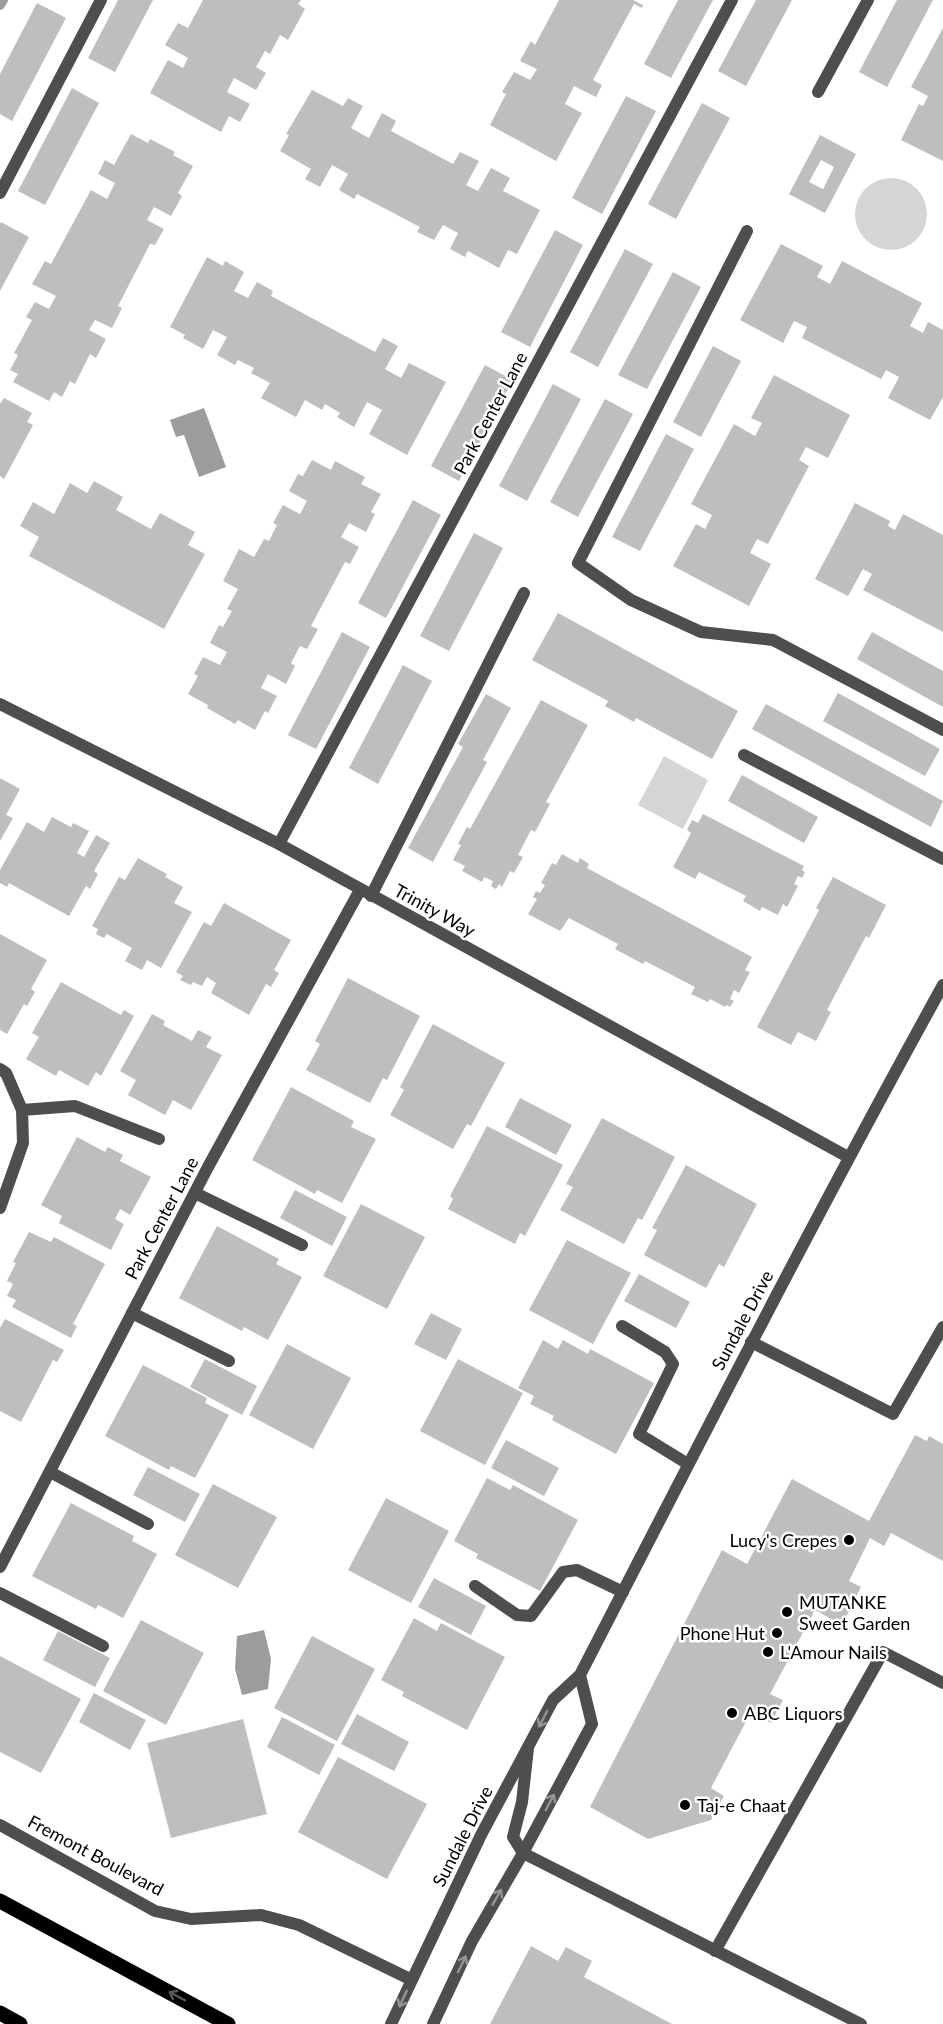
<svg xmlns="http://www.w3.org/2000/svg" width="943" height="2024" font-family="Lato,sans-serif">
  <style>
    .green { fill: #d5d5d5 }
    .water { fill: #9c9c9c }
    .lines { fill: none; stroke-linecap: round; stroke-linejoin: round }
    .stream { stroke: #9c9c9c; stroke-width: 10 }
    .building { fill: #bebebe; fill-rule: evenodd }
    .lane { stroke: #4e4e4e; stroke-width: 12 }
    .street { stroke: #4e4e4e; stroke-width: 12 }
    .primary { stroke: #000; stroke-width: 15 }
    .oneway { stroke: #959595 }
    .oneway2 { stroke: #595959 }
    .poi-dot { fill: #000; stroke: #fff; stroke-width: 2 }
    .labels { text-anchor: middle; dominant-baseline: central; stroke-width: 5; stroke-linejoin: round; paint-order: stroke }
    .street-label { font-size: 18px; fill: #000; stroke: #fff }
    .poi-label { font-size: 18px; fill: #000; stroke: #fff; text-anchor: start }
  </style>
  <rect width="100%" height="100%" fill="#fff"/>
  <path class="green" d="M855 214a36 36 0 1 1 72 0a36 36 0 1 1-72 0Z
    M664 756 708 780 683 829 638 805Z"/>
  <path class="water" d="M204 408 226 467 199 477 184 435 176 437 170 420Z
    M264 1630 271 1659 268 1689 242 1695 235 1669 237 1636Z"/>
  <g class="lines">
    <path class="stream" d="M0 5 3 0"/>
  </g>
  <path class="building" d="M118 0H153L115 72 88 58Z
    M203 0H301L298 4 305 9 288 40 280 35 270 54 265 51 256 67 266 73 256 90 234 78 227 92 250 104 240 122 229 116 221 132 150 93 168 60 183 68 188 58 165 45 178 23 188 28Z
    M559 0H633L643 5 642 8 634 4 593 80 602 85 596 97 574 86 565 104 582 113 556 161 490 125 506 94 502 92 514 72 530 80 537 69 520 61 531 41 535 45Z
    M678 0H713L671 78 644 64Z
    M756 0H792L746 86 718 71Z
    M897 0H933L887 87 859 72Z
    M37 3 66 18 12 121 0 114V74Z
    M943 28V161L901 140 919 104 923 106 928 96 911 87Z
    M72 88 99 103 45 205 18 191Z
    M312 90 343 106 348 98 363 106 351 128 369 138 382 113 396 121 391 131 453 164 460 152 479 161 466 185 478 191 491 168 510 178 503 191 540 210 517 254 508 250 499 268 468 251 465 257 450 249 458 233 443 225 434 240 417 232 420 227 357 194 354 199 339 190 348 174 332 165 320 187 305 179 311 169 280 151 289 135 286 134Z
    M626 96 656 111 602 214 572 198Z
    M702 103 730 118 676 219 648 204Z
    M131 134 148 143 150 139 175 152 173 155 193 166 178 193 182 196 171 216 154 207 147 220 164 229 155 245 150 244 118 306 122 308 112 328 95 320 89 330 106 339 96 358 90 354 75 384 70 381 62 397 54 392 49 401 13 382 18 374 10 370 18 355 14 353 32 320 26 317 35 302 49 309 56 296 32 284 45 261 51 264 91 190 107 199 115 183 98 174 105 160 114 165Z
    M820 135 856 154 825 213 789 194ZM821 160 834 167 823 189 809 182Z
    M1 222 29 237 0 291V224Z
    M555 230 583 245 530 347 501 332Z
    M781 244 823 266 817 277 830 284 842 261 922 303 910 326 923 333 928 322 943 330V397L930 420 888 398 899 377 886 370 881 379 802 338 807 327 794 321 783 343 740 320Z
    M625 249 653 264 598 367 570 352Z
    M207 257 223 266 225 261 244 272 234 291 248 298 257 282 273 291 271 296 375 352 383 338 398 346 385 369 401 378 409 363 446 382 407 455 369 434 382 410 367 402 354 427 337 417 340 413 325 404 322 410 305 400 296 417 261 398 270 383 251 373 254 368 238 360 235 365 217 355 227 337 213 330 203 349 183 338 185 335 170 327Z
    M673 272 701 287 647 389 618 375Z
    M713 346 741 361 701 437 673 422Z
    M485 365 513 380 459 481 431 466Z
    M774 375 850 415 828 458 806 447 799 460 809 466 768 544 757 539 750 553 771 564 749 606 673 566 696 524 705 529 712 515 691 504 734 424 755 436 762 423 751 418Z
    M553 384 581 399 527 501 499 486Z
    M4 398 32 413 27 422 33 425 4 479 0 476V404Z
    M605 399 633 414 578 517 550 502Z
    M666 434 694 449 640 551 612 537Z
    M312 460 331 470 335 461 365 477 361 484 381 494 371 512 375 514 366 532 349 523 341 537 359 547 350 564 345 562 311 626 318 629 307 649 300 646 291 663 295 666 286 684 268 674 261 688 277 696 268 713 265 711 255 730 238 720 235 724 207 708 208 705 188 694 198 676 194 674 203 657 220 665 227 652 210 643 219 625 223 627 232 611 227 609 238 589 223 581 239 549 254 557 264 539 269 541 277 525 273 523 283 505 300 514 307 501 289 491 298 474 303 476Z
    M94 481 123 497 116 510 151 529 160 513 195 532 188 545 205 554 164 629 29 556 39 537 20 526 33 502 54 514 70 483 87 493Z
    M413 500 441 515 386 618 358 603Z
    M855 503 890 521 888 526 895 530 903 514 943 535V632L863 590 872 574 863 569 848 596 815 579Z
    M474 533 503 548 449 651 420 636Z
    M558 613 738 711 712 759 636 718 634 722 605 706 608 701 532 660Z
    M342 632 370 647 316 749 288 735Z
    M872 632 943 671V707L857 659Z
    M403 665 432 681 378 784 349 768Z
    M838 693 940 749 925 776 823 721Z
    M486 694 511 708 483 760 487 762 433 862 408 848 463 747 458 744Z
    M541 700 588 725 546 802 550 804 535 832 531 830 518 855 523 857 514 873 510 871 502 887 499 884 496 889 491 886 493 881 484 877 482 882 462 871 465 866 453 860 461 845 458 844 467 827 470 829Z
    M766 704 943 801 931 827 752 729Z
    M742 775 818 817 804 843 728 801Z
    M0 778 20 789 6 815 13 818 0 841Z
    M703 814 804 866 802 870 805 872 802 878 798 876 794 884 798 886 787 907 783 904 778 915 762 907 760 911 743 901 746 896 699 872 695 879 673 867 691 833 687 830 692 820 698 823Z
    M52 817 71 827 73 823 89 831 77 853 84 857 96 835 110 843 94 871 98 874 90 889 86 886 69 916 9 883 7 887 0 883V870L27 822 44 832Z
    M562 854 578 863 580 858 589 864 587 868 752 957 745 970 750 972 739 993 734 990 730 999 734 1001 730 1007 727 1005 725 1007 710 999 708 1002 691 994 695 987 645 961 643 964 615 949 618 944 569 918 560 931 528 914 537 899 533 897 536 891 540 893 545 885 541 883 552 863 556 865Z
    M138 858 167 874 165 877 183 887 174 903 192 912 161 968 147 960 142 970 125 961 132 948 107 934 104 938 96 934 98 929 92 926 119 877 125 880Z
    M833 877 886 905 869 938 866 936 827 1010 831 1012 816 1041 798 1032 791 1045 757 1027 819 910 816 908Z
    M224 903 291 940 274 970 279 973 271 987 266 984 249 1015 211 993 216 983 207 977 202 986 193 982 191 985 180 980 183 976 176 972 204 922 211 926Z
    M0 934 47 960 31 989 35 992 27 1006 24 1004 7 1034 0 1030Z
    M348 978 420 1016 387 1080 383 1078 370 1103 306 1070 320 1044 315 1041Z
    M61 982 121 1015 124 1010 134 1016 101 1076 96 1072 88 1086 59 1070 56 1076 26 1059 39 1037 32 1033Z
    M152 1014 165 1021 163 1025 192 1041 198 1030 212 1037 206 1047 222 1055 191 1110 173 1100 165 1115 128 1095 136 1080 120 1071Z
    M433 1024 505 1063 471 1126 467 1124 453 1149 390 1115 404 1090 400 1087Z
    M291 1087 354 1121 351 1127 376 1139 342 1203 317 1190 315 1194 252 1160Z
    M520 1098 572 1125 556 1155 505 1127Z
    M602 1118 675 1157 642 1220 638 1218 624 1244 560 1210 573 1187 566 1184Z
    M487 1126 563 1165 525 1236 520 1233 515 1244 448 1209 453 1199 450 1196Z
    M77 1137 105 1152 108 1147 123 1155 120 1161 151 1177 130 1215 120 1209 115 1219 124 1224 111 1250 59 1223 62 1216 41 1205Z
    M686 1165 757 1204 724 1267 719 1264 706 1288 644 1255 657 1230 652 1228Z
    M295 1190 347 1217 332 1246 280 1218Z
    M361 1204 425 1237 387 1309 323 1276Z
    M217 1226 279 1259 276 1264 302 1277 268 1340 244 1327 242 1331 179 1298Z
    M29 1232 51 1242 54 1237 105 1264 73 1324 77 1326 71 1338 12 1307 16 1300 7 1296 13 1284 7 1281 16 1263 13 1262Z
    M567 1240 631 1273 593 1344 529 1310Z
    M639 1274 690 1302 676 1328 624 1301Z
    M431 1313 462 1329 446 1360 414 1344Z
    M5 1319 64 1350 57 1362 53 1360 21 1422 0 1411V1328Z
    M543 1340 558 1349 563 1340 588 1354 590 1349 654 1383 616 1454 552 1420 554 1416 530 1404 534 1396 518 1388Z
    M287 1344 351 1378 313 1449 249 1415Z
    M205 1359 257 1386 242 1415 190 1387Z
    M458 1359 523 1393 485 1465 420 1431Z
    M143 1365 207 1398 205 1403 229 1415 195 1478 171 1466 169 1470 105 1436Z
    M915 1435 927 1441 929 1436 943 1444V1561L891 1533 884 1546 870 1538 849 1581 861 1587 842 1625 815 1610 770 1694 783 1700 771 1723 751 1712 711 1788 724 1796 711 1820 648 1839 590 1807 722 1550 747 1564 792 1479 869 1521Z
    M506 1440 559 1468 544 1496 491 1468Z
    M148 1467 200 1494 185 1522 133 1495Z
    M487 1478 510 1490 513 1485 578 1520 540 1591 476 1558 478 1554 454 1541Z
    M213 1484 277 1517 238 1588 175 1555Z
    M386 1498 449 1531 411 1603 348 1570Z
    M71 1503 134 1536 132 1541 157 1554 123 1618 98 1605 96 1609 32 1576Z
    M434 1578 486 1606 471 1635 418 1607Z
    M414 1618 437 1631 441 1623 505 1657 467 1730 402 1696 404 1692 381 1680Z
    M141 1620 204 1653 166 1725 103 1691Z
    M58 1631 110 1658 95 1687 43 1660Z
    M312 1636 375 1669 337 1741 274 1708Z
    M0 1656 81 1699 41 1773 0 1752Z
    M94 1693 146 1720 130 1750 79 1722Z
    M357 1714 409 1742 394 1771 341 1744Z
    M282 1717 335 1745 319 1775 267 1747Z
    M243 1719 267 1814 171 1838 147 1743Z
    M338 1757 427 1804 387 1879 298 1832Z
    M531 1946 558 1961 566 1947 592 1961 584 1977 672 2024H490Z"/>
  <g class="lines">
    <path class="lane" d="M818 92 868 0
      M0 193 101 0
      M747 231 578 563 631 600 701 632 773 640 943 730
      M744 755 943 859
      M371 896 524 593
      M195 1193 302 1245
      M132 1313 229 1361
      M622 1326 665 1352 673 1364 639 1434 688 1464
      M751 1342 893 1414 943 1327
      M50 1472 148 1524
      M475 1586 517 1615 531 1616 563 1572 577 1570 623 1592
      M0 1593 103 1646
      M528 1748 522 1802 513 1837 523 1853 861 2024
      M715 1951 883 1652 943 1683"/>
    <path class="street" d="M0 704 279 844 848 1157
      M279 844 732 0
      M0 1069 6 1073 22 1110 75 1106 159 1139
      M0 1208 23 1143 22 1110
      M0 1567 208 1167 360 890
      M0 1825 155 1911 191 1919 261 1915 299 1925 412 1980
      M391 2024 481 1835 553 1700 580 1675C699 1444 817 1213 943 985
      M433 2024 472 1941 523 1853 592 1724 580 1675"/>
    <path class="primary" d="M0 1901 228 2024
      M0 2013 20 2024"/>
  </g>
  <defs><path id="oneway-shaft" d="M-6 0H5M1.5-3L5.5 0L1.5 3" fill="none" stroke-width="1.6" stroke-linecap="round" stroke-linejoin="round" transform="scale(1.5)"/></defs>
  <g class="oneway">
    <use href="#oneway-shaft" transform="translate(543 1719) rotate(117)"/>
    <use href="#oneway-shaft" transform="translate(550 1802) rotate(-62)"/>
    <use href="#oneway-shaft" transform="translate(497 1897) rotate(-60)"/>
    <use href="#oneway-shaft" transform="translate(462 1964) rotate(-64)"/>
    <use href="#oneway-shaft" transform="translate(403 1999) rotate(115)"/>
  </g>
  <use class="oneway2" href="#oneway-shaft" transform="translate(177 1996) rotate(-152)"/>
  <g class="poi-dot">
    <circle cx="849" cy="1540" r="6"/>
    <circle cx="787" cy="1612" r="6"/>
    <circle cx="777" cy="1633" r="6"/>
    <circle cx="768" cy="1652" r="6"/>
    <circle cx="732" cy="1713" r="6"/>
    <circle cx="685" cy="1805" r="6"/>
  </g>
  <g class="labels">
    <g class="street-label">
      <text transform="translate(490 413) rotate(-62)">Park Center Lane</text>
      <text transform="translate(435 910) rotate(29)">Trinity Way</text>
      <text transform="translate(161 1218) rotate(-62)">Park Center Lane</text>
      <text transform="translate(742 1320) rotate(-62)">Sundale Drive</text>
      <text transform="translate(462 1836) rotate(-63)">Sundale Drive</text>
      <text transform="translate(96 1855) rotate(28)">Fremont Boulevard</text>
    </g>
    <g class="poi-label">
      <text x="837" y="1540" text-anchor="end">Lucy's Crepes</text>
      <text x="799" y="1602">MUTANKE<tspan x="799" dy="21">Sweet Garden</tspan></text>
      <text x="765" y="1633" text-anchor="end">Phone Hut</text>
      <text x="780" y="1652">L'Amour Nails</text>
      <text x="744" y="1713">ABC Liquors</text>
      <text x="697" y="1805">Taj-e Chaat</text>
    </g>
  </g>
</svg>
